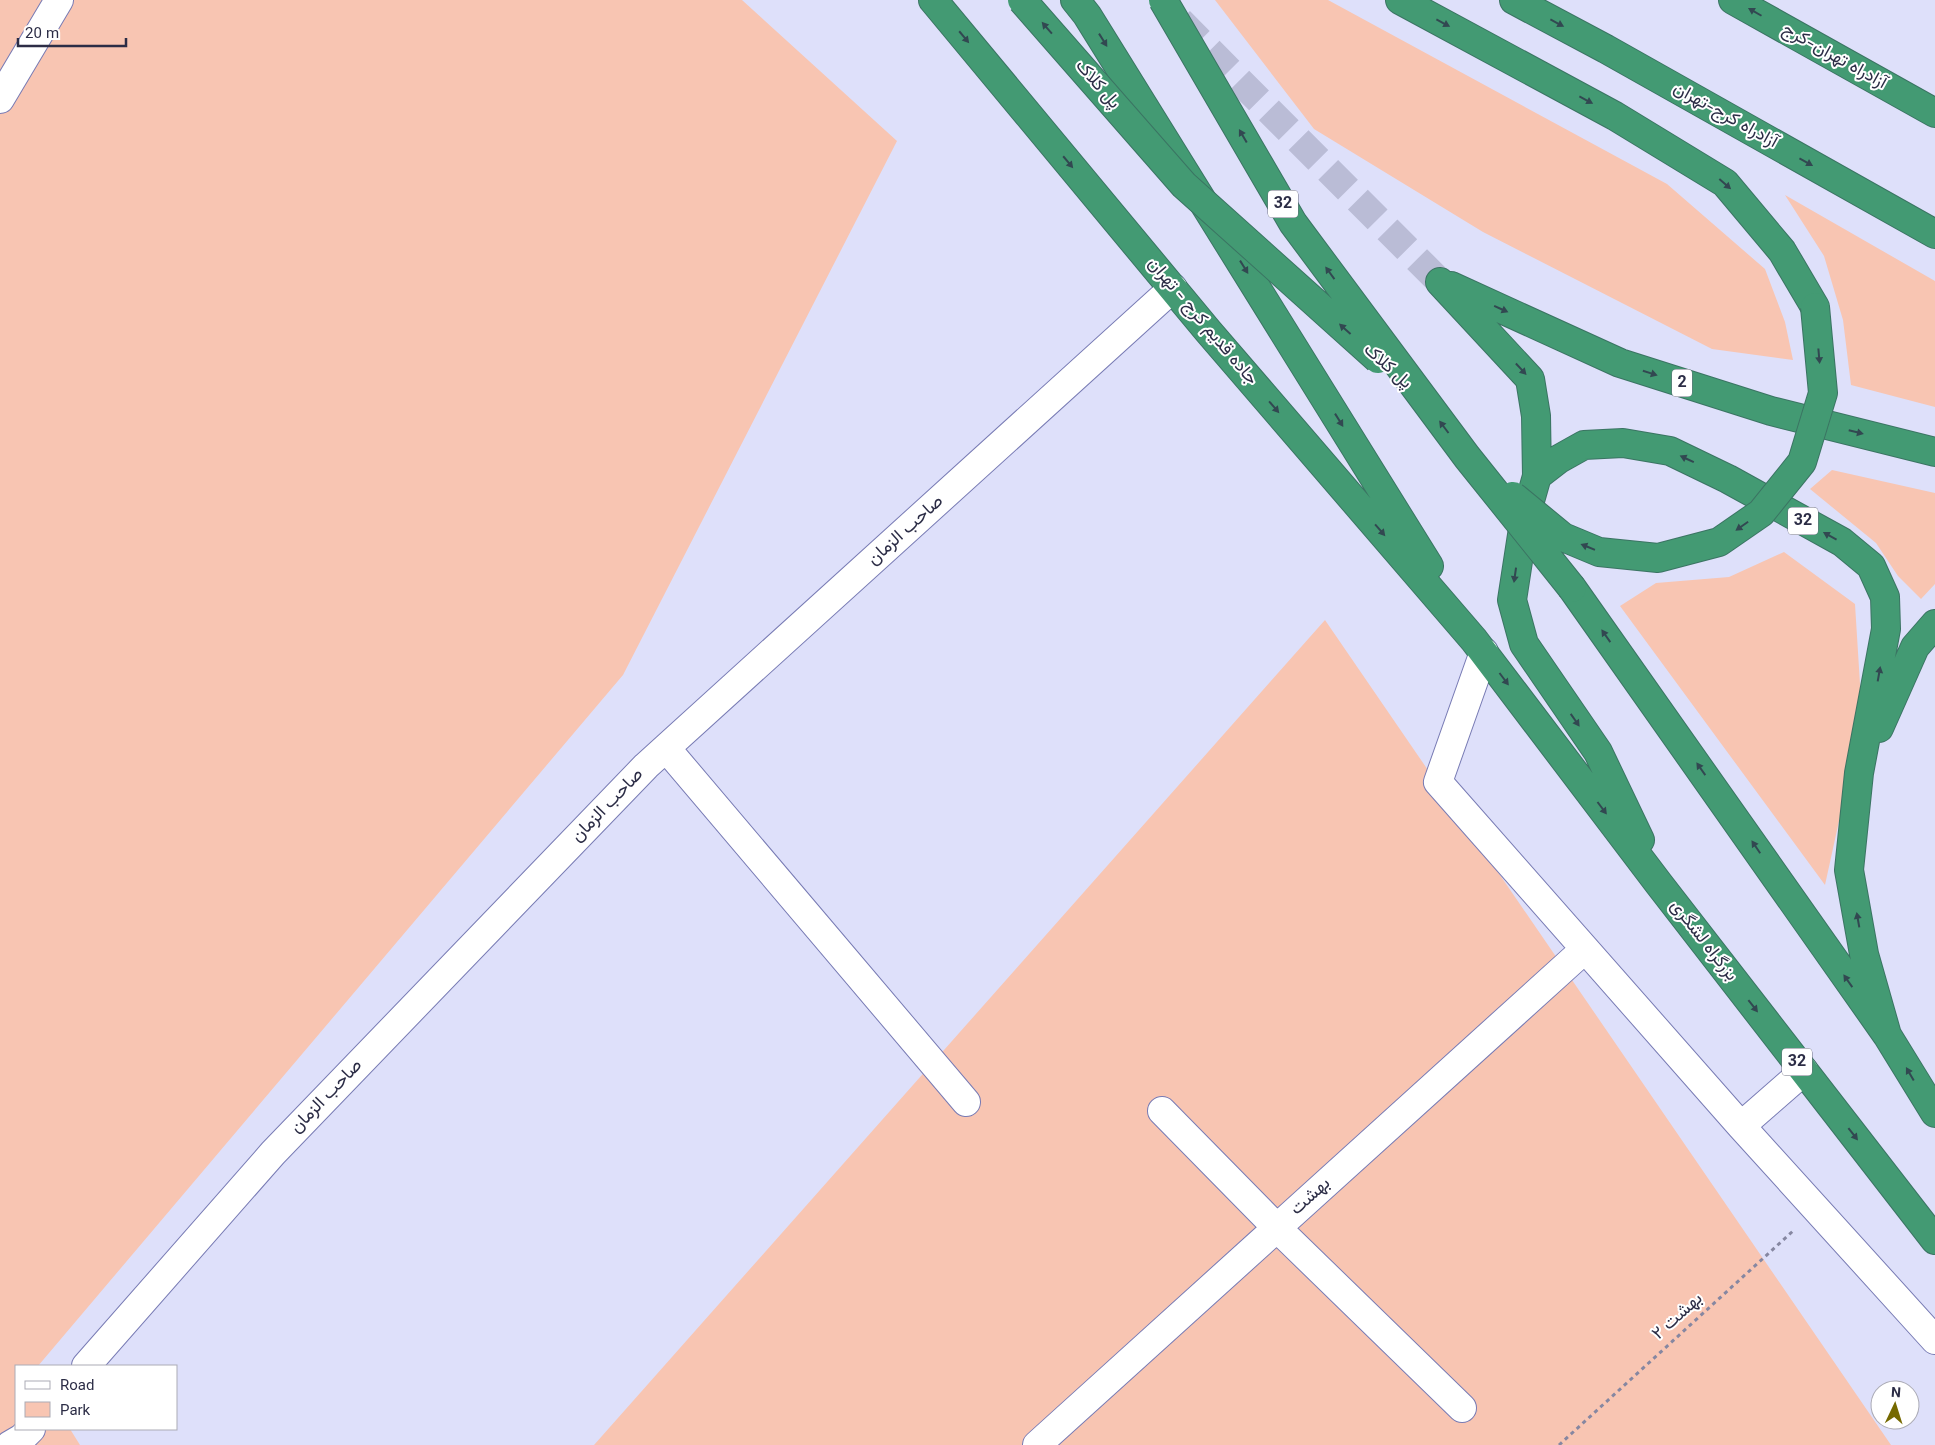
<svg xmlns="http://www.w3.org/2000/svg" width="1935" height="1445" font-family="Georgia,Vazirmatn,serif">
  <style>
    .green { fill: #f8c5b2 }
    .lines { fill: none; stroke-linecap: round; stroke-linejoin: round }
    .highway-tunnel { stroke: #babcd6; stroke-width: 28; stroke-dasharray: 28 14; stroke-linecap: butt }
    .street-casing { stroke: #787bb4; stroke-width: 30 }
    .highway-casing { stroke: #3b7463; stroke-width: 30 }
    .path { stroke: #8687a1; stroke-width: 3; stroke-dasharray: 4 4; stroke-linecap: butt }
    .street { stroke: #fff; stroke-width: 28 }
    .highway { stroke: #439a73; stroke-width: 28 }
    .highway-bridge-casing { stroke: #3b7463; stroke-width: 30; stroke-linecap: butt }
    .highway-bridge { stroke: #439a73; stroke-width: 28 }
    .oneway { fill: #324851 }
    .labels { text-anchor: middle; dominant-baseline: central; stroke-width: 4; stroke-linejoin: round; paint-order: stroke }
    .shield { fill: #fff; stroke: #6b6c7e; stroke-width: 1 }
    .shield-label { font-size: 16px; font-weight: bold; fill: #2c2d46 }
    .street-label { font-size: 18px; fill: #2c2d46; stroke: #fff }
  </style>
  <rect width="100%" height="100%" fill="#dee0fa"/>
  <path class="green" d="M0 0H742L897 141 623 675 38 1366H16V1429H70L80 1445H0Z
    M1215 0H1328L1667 184 1765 269 1785 322 1793 360 1712 349 1483 232 1314 129Z
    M1785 195 1935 281V407L1851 385 1843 320 1824 256Z
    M1832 470 1935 493V584L1921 599 1898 576 1876 543 1810 489Z
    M1784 552 1855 604 1862 716 1825 885 1620 606 1656 583 1729 577Z
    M1325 620 1891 1445H594Z"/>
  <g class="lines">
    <path class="highway-tunnel" d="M1180 21 1440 282"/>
    <defs>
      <path id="street" d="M0 99 59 0
        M1484 652 1438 782 1741 1126 1935 1340
        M666 748 966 1102
        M1162 1111 1277 1228 1462 1408
        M1741 1126 1804 1071
        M86 1366 273 1153 646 766 1173 288
        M10 1445 22 1438 31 1429
        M1037 1445 1585 949"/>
      <path id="highway" d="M933 0 1208 331 1474 640 1659 884 1935 1240
        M1075 0 1087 15 1429 566
        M1400 0 1615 116 1725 183 1782 251 1815 307
        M1514 0 1606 49 1935 234
        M1733 0 1935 113
        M1440 282 1530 379 1536 416 1537 476 1524 522 1512 600 1524 644 1598 752 1640 840
        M1451 286 1620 363 1771 411 1935 452
        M1537 476 1559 459 1584 445 1623 443 1670 451 1728 479 1842 542 1871 566 1885 597 1886 629 1859 773 1849 870 1864 954 1887 1035
        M1572 588 1887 1035 1935 1113
        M1879 728 1915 647 1935 624"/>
    </defs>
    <use href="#street" class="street-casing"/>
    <use href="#highway" class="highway-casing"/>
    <path class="path" d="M1559 1445 1793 1231"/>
    <use href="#street" class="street"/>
    <use href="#highway" class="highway"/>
    <defs>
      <path id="highway-bridge" d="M1022 0 1184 185 1378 359
        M1163 0 1293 223 1467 457 1572 588
        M1513 496 1563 537 1599 552 1658 558 1719 542 1761 513 1802 462 1823 393 1815 307"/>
    </defs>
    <use href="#highway-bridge" class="highway-bridge-casing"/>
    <use href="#highway-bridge" class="highway-bridge"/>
  </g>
  <defs><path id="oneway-solid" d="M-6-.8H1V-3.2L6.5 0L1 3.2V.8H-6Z" transform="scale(1.25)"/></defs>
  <g class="oneway">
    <use href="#oneway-solid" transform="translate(1755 12) rotate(-150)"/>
    <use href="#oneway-solid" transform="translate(1443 23) rotate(28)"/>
    <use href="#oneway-solid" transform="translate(1557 23) rotate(28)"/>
    <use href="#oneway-solid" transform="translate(1047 28) rotate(-131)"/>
    <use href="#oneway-solid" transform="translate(964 37) rotate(50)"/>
    <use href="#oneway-solid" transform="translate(1103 40) rotate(58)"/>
    <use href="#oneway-solid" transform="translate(1586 100) rotate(28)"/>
    <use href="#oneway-solid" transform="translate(1243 136) rotate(-120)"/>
    <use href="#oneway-solid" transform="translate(1068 162) rotate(50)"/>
    <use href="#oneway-solid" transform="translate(1806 162) rotate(29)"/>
    <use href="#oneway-solid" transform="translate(1725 184) rotate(41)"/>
    <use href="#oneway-solid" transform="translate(1244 267) rotate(58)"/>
    <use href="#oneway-solid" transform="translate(1330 273) rotate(-126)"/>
    <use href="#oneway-solid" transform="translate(1501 309) rotate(24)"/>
    <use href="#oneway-solid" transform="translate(1345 329) rotate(-138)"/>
    <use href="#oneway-solid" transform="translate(1819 356) rotate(85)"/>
    <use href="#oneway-solid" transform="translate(1521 369) rotate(47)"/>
    <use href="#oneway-solid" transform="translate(1650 373) rotate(18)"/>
    <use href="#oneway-solid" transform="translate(1274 407) rotate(49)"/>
    <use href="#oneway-solid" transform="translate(1339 420) rotate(58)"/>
    <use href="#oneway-solid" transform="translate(1444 427) rotate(-127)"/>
    <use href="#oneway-solid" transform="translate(1856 432) rotate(14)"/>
    <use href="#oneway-solid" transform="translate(1687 459) rotate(-155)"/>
    <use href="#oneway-solid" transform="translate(1742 526) rotate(145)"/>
    <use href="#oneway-solid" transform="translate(1380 530) rotate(49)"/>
    <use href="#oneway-solid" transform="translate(1830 536) rotate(-151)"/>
    <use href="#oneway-solid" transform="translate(1588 547) rotate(-158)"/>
    <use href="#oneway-solid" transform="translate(1515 575) rotate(98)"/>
    <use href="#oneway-solid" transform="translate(1606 636) rotate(-125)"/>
    <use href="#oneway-solid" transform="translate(1879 674) rotate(-80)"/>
    <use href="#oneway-solid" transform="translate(1504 679) rotate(53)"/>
    <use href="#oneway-solid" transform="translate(1575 720) rotate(55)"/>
    <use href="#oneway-solid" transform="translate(1701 769) rotate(-125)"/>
    <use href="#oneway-solid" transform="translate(1602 808) rotate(53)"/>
    <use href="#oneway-solid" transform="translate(1756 847) rotate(-124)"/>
    <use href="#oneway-solid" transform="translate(1858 920) rotate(-100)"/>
    <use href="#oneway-solid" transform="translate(1848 981) rotate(-125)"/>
    <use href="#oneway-solid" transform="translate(1753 1006) rotate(52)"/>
    <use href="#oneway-solid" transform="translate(1910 1074) rotate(-120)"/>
    <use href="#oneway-solid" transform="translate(1853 1134) rotate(52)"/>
  </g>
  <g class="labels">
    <g class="shield">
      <rect x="1268" y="190.5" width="30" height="27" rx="4"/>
      <rect x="1672" y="369.5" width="20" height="27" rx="4"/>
      <rect x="1788" y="507.5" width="30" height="27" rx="4"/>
      <rect x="1782" y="1048.5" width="30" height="27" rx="4"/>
    </g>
    <g class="shield-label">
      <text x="1283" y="204">32</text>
      <text x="1682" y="383">2</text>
      <text x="1803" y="521">32</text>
      <text x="1797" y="1062">32</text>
    </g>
    <g class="street-label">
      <text transform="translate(1834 57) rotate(29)">آزادراه تهران-کرج</text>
      <text transform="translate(1097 85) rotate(49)">پل کلاک</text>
      <text transform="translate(1725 116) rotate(29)">آزادراه کرج-تهران</text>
      <text transform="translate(1202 322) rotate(50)">جاده قدیم کرج - تهران</text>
      <text transform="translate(1387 367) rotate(42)">پل کلاک</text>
      <text transform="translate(906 531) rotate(-42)">صاحب الزمان</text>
      <text transform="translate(608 806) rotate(-46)">صاحب الزمان</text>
      <text transform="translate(1703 941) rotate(52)">بزرگراه لشگری</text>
      <text transform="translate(327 1097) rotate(-46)">صاحب الزمان</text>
      <text transform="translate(1311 1197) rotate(-42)">بهشت</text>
      <text transform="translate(1678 1317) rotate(-42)">بهشت ۲</text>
    </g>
  </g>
  <rect x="15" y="1365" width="162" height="65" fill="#ffffff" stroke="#ababb5"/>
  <rect x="25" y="1381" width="25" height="8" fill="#ffffff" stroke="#ababb5"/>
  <text x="60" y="1390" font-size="15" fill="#2c2d46">Road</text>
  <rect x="25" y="1402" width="25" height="15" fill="#f8c5b2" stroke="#ababb5"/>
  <text x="60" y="1415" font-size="15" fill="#2c2d46">Park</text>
  <g transform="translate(1895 1405) rotate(4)"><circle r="24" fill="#ffffff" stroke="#ababb5"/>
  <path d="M0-4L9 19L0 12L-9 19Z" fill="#756900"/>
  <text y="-8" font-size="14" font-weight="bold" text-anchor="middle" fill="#2c2d46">N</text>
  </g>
  <path d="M18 38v8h108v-8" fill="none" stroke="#2c2d46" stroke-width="2.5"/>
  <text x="25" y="38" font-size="15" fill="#2c2d46" stroke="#ffffff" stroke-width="4" paint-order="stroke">20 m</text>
</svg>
